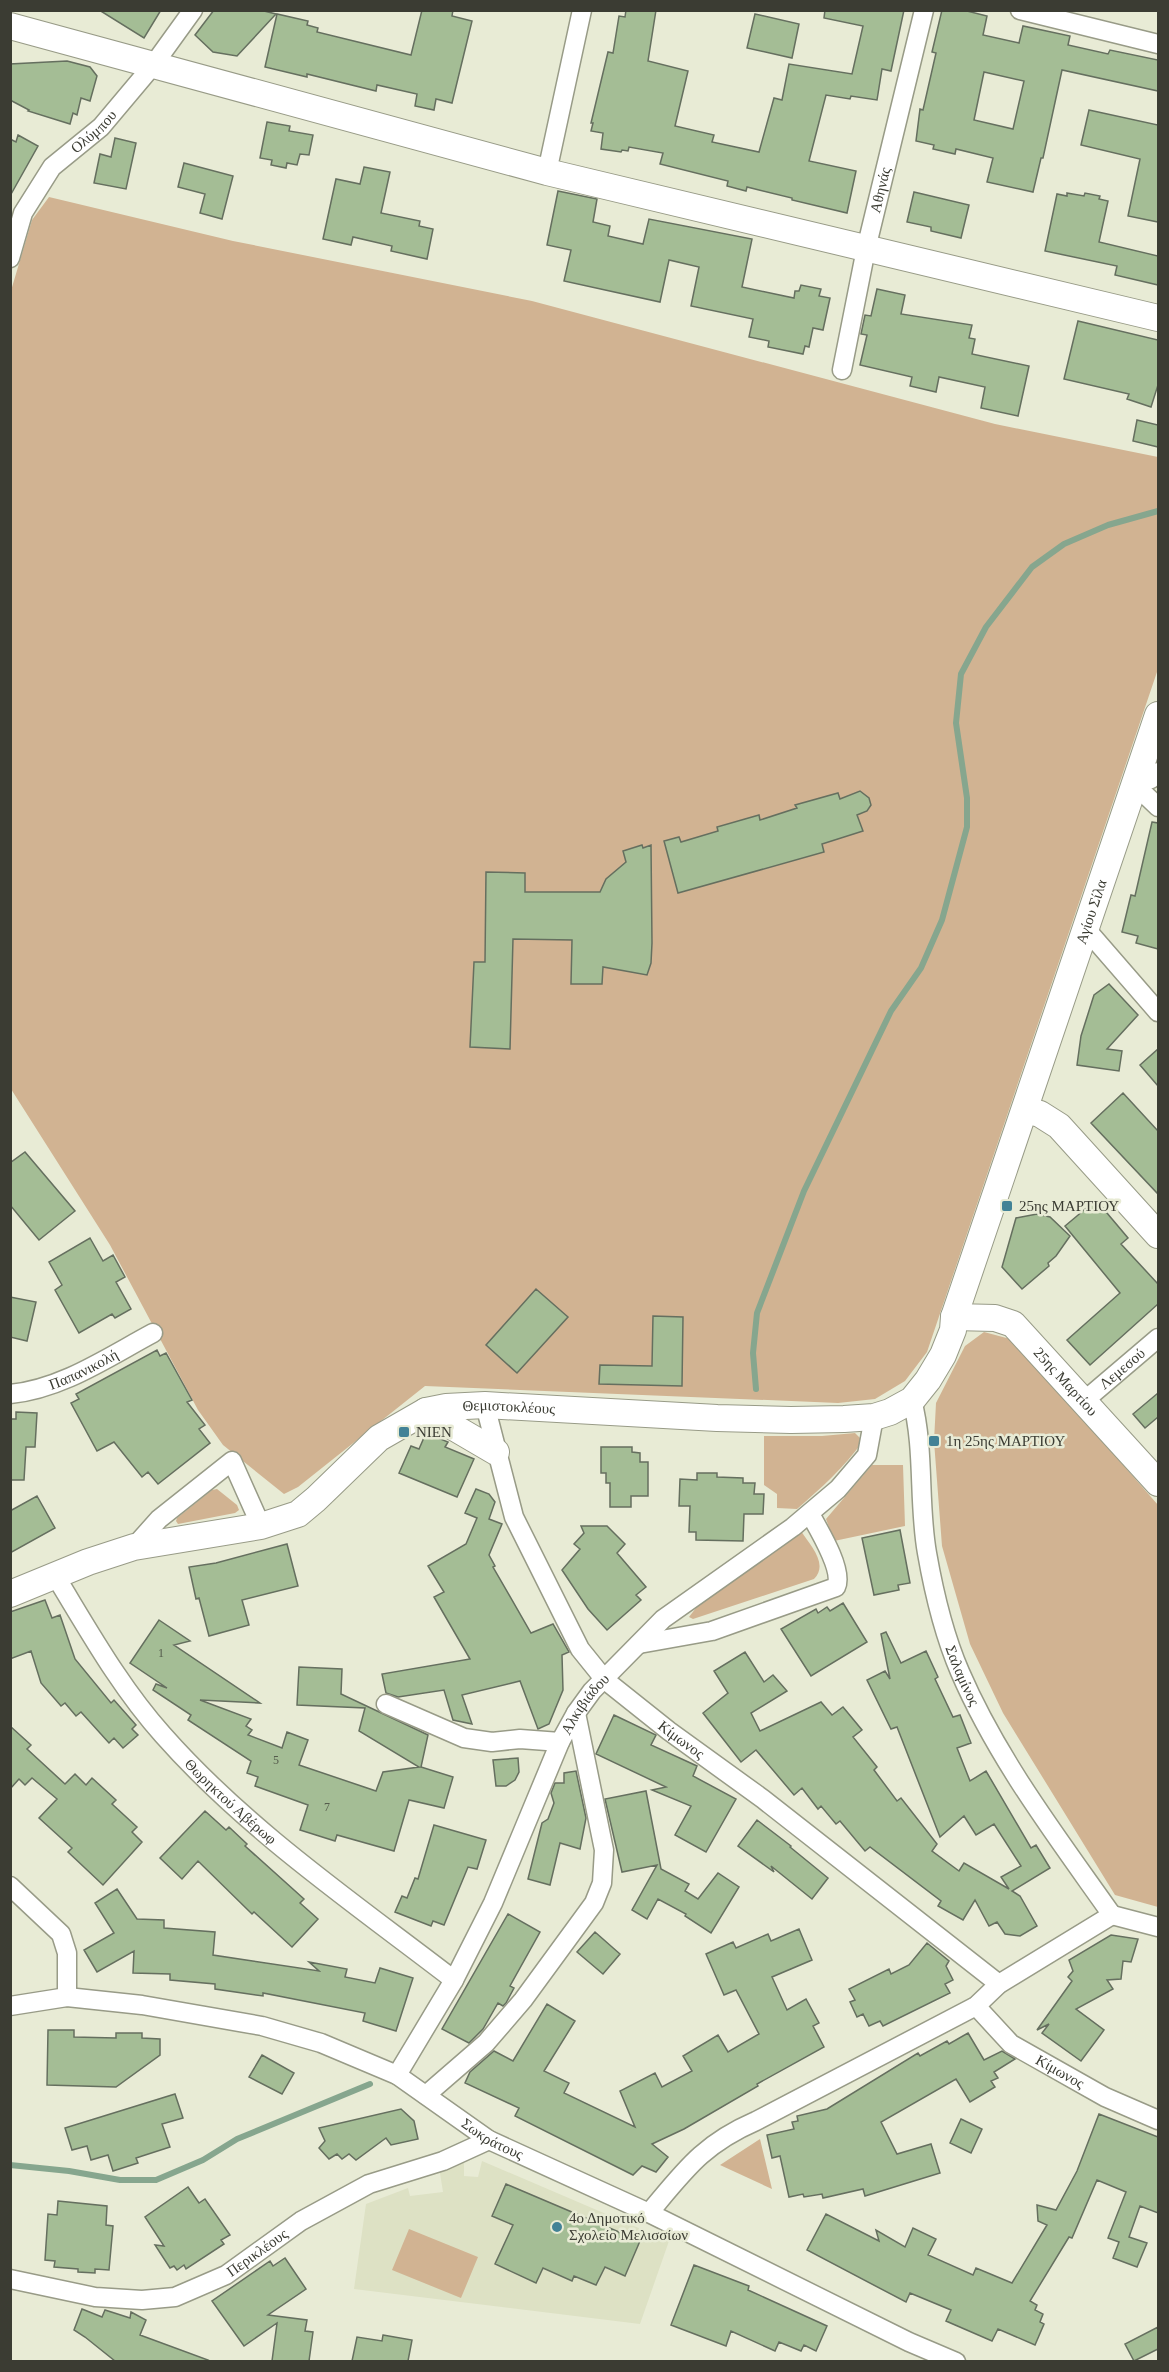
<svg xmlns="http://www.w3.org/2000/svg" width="1169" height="2372" font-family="'Times New Roman',serif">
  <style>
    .built { fill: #dde1c4 }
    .green { fill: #d1b392 }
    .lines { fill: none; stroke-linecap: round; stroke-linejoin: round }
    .stream { stroke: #86a68e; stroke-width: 6 }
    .building { fill: #a4bd95; stroke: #656f5f; stroke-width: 1.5; fill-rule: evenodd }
    .street-casing { stroke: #989b87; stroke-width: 21 }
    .secondary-casing { stroke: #989b87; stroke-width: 28 }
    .street { stroke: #fff; stroke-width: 18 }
    .secondary { stroke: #fff; stroke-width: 26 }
    .poi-dot { fill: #428296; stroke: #e8ebd5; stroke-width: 2 }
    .labels { text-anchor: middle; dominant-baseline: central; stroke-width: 5; stroke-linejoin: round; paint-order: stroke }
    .number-label { font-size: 12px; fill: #555c4c }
    .street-label { font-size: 15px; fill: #3b3c33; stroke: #e8ebd5 }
    .poi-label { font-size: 15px; fill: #3b3c33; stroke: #e8ebd5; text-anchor: start }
  </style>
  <rect width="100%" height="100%" fill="#e8ebd5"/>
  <path class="built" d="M482 2161 669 2241 640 2324 354 2289 366 2204 408 2188 410 2196 443 2192 439 2167 464 2162V2176L478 2177Z"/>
  <path class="green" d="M49 197 233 241 532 301 995 424 1158 457V669L927 1352 905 1381 875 1399 838 1403 425 1386 298 1487 284 1494 223 1445 198 1410 110 1245 11 1089 10 294 32 220Z
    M984 1332 1014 1340 1158 1505V1907L1115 1895 1003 1713 970 1644 942 1546 934 1441 936 1403 965 1346Z
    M855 1433 863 1441C844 1468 821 1488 797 1509L777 1508V1494L764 1485V1436H822Z
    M872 1465H903L905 1526 834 1541 826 1519Z
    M217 1489 237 1505 239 1510 235 1513 178 1524 176 1521 177 1518 212 1490Z
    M801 1531C810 1545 829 1564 814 1579L693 1619 689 1617 699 1604Z
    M760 2139 772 2189 720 2165Z
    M409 2229 478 2257 461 2298 392 2270Z"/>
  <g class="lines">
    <path class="stream" d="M756 1389 753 1353 757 1313 804 1191 891 1011 921 968 942 920 967 827V798L956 723 961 674 986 627 1032 567 1064 544 1108 525 1158 511
      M10 2165 69 2171 120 2180H156L203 2160 237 2139 370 2084"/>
  </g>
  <path class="building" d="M99 10H161L144 38Z
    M214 10H260L276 14 237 56 213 52 195 35Z
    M422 10H453L452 16 472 21 452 103 436 99 434 110 415 106 417 94 377 85 376 91 307 74V77L265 67 277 14 308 21 307 25 318 28 317 32 411 55Z
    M626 10H656L648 61 688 71 675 126 714 135 712 142 759 152 774 98 782 100 789 64 852 74 863 26 824 18 825 10H904L891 71 882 69 877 100 851 96 850 99 826 95 809 161 856 171 847 213 792 200V198L747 187 746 191 727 186 728 181 660 164 663 153 629 147 628 151 622 150 621 152 601 149 603 133 591 131 593 123H591L608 52 613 53 619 16 625 17Z
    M942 10H963L987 16 983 35 1019 43 1023 26 1070 36 1068 45 1108 54 1110 50 1158 60V91L1062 70 1043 158H1041L1033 192 987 182 993 158 956 149 955 154 933 149 934 145 916 141 920 109 923 110 936 53 932 52ZM984 72 1024 81 1013 129 974 120Z
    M755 14 799 24 792 58 747 48Z
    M67 61 90 67 97 76 90 101 81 98 77 115 73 113 70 124 28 111 29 110 10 100V64Z
    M1089 110 1158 125V222L1128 216 1140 159 1081 145Z
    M267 122 290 126 289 131 313 135 309 155 300 154 297 165 287 163 286 168 271 165 272 160 260 158Z
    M18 135 38 146 10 196V139L16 142Z
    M115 138 136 143 126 189 94 183 100 154 111 157Z
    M184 163 233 176 222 219 200 213 205 194 178 187Z
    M364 167 390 172 381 213 420 221 419 226 433 229 427 259 391 251 392 246 353 237 351 245 323 239 336 179 360 184Z
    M558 191 597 199 593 222 610 226 608 236 643 244 649 219 752 239 742 287 794 298 795 291H799L801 285 821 289 819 296 830 298 823 330 813 328 809 347 805 346 803 354 768 347 769 341 749 337 753 319 691 306 699 267 669 260 660 302 564 281 571 250 547 245Z
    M914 192 969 205 961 238 931 231V227L907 222Z
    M1067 193 1084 196 1085 193 1100 196 1099 199 1108 201 1099 242 1158 256V285L1115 275 1117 266 1045 251 1057 194 1067 196Z
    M877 289 905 295 901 314 972 325 969 338 975 339 972 354 1029 366 1018 416 981 408 985 387 939 377 936 392 910 386 912 377 860 365 867 335 861 334 865 315 871 316Z
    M1078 321 1158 340V385L1151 407 1127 399 1129 394 1064 379Z
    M1137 420 1158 425V447L1133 441Z
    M860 791 869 798 871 805 867 811 857 815 863 831 822 844 824 852 678 893 664 841 679 837 681 842 718 831 717 827 759 815 760 820 797 808 795 805 838 793 840 799Z
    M1152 822 1158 823V949L1136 943 1138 936 1122 932 1131 895 1135 896Z
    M642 845 643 848 651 845 652 943 651 963 647 975 603 967 602 984H571L572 940 513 939 510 1049 470 1047 474 962H485L486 872 525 873V892H600L606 879 626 862 623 851Z
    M1109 984 1138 1015 1107 1049 1122 1051 1119 1071 1077 1065 1081 1036 1094 995Z
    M1158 1049V1086L1140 1065Z
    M1123 1093 1158 1131V1194L1091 1123Z
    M25 1152 75 1211 39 1240 10 1205V1163Z
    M1096 1200 1128 1238 1121 1244 1158 1284V1304L1090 1365 1067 1340 1120 1293 1065 1226Z
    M1037 1214 1050 1217 1070 1236 1056 1256 1048 1263 1049 1266 1022 1289 1002 1267 1016 1218Z
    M90 1238 103 1261 113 1255 125 1277 116 1282 131 1309 115 1318 112 1314 79 1333 55 1290 62 1285 49 1262Z
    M536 1289 568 1317 517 1373 486 1345Z
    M10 1297 36 1302 27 1341 10 1337Z
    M653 1316 683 1317 682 1386 599 1384 600 1365 652 1366Z
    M157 1350 160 1356 166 1353 192 1400 187 1402 205 1425 199 1429 210 1443 158 1484 148 1472 142 1477 114 1442 97 1451 71 1403 79 1399 76 1394Z
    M1158 1393V1417L1145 1428 1133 1414Z
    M16 1412 37 1413 35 1447H26L24 1480H10V1419H16Z
    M426 1433 448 1442 445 1447 474 1459 457 1497 399 1473 411 1446 419 1449Z
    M601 1447H632V1452L640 1453V1462H648V1496H631V1507H610V1483H606V1473H601Z
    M697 1473H717V1477L743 1478V1483H755L754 1494H764L763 1514H744L743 1541 696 1540V1532H689L690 1506H679L680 1479 697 1480Z
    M476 1489 489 1494 495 1502 489 1519 502 1524 489 1555 495 1566 493 1567 531 1633 553 1624 569 1652 562 1655 563 1690 549 1724 538 1729 520 1681 462 1695 472 1724 453 1720 444 1690 398 1697 386 1693 382 1674 470 1659 434 1597 444 1592 428 1566 466 1544 477 1518 465 1513Z
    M37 1496 55 1528 10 1553V1511Z
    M581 1526H607L625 1544 617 1553 646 1587 636 1595 641 1600 607 1630 588 1609 562 1570 580 1549 574 1544 584 1533Z
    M900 1530 910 1583 898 1585 899 1590 874 1595 862 1538Z
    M287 1544 298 1586 242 1600 249 1625 209 1636 199 1598 196 1599 189 1567 216 1563Z
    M45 1600 52 1618 60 1615 75 1659 111 1703 114 1700 136 1725 132 1729 138 1735 123 1748 114 1738 109 1743 81 1712 76 1716 65 1703 61 1706 41 1683 31 1651 10 1659V1612Z
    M843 1603 867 1642 811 1676 781 1629 816 1609 818 1613 827 1607 830 1611Z
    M159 1620 190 1641 174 1645 260 1703 200 1700 251 1719 246 1726 252 1730 248 1735 282 1748 287 1732 308 1740 299 1765 376 1791 383 1772 419 1767 359 1731 365 1708 297 1705 299 1667 342 1669 341 1694 428 1735 421 1767 453 1777 444 1808 409 1800 394 1851 337 1835 335 1841 300 1830 308 1805 255 1786 258 1777 247 1773 251 1761 188 1720 191 1715 153 1690 156 1684 167 1688 130 1663Z
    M886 1632 901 1663 926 1651 938 1677 935 1679 953 1717 960 1715 971 1743 957 1748 970 1781 986 1771 1031 1848 1036 1845 1050 1868 1012 1891 1020 1896 1037 1926 1020 1936 1005 1934 997 1922 989 1926 975 1900 963 1920 938 1906 941 1901 870 1847 865 1851 840 1821 836 1824 821 1806 818 1809 802 1788 794 1795 756 1750 741 1762 703 1713 728 1693 714 1671 745 1652 764 1682 773 1675 787 1691 751 1713 760 1731 821 1702 832 1715 843 1707 862 1730 853 1737 877 1767 874 1770 897 1801 901 1798 937 1844 932 1851 959 1871 964 1863 1009 1889 1001 1877 1021 1866 994 1824 976 1835 964 1816 940 1837 897 1727 891 1729 867 1680 885 1671 890 1679 881 1634Z
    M614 1715 656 1735 651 1745 697 1766 693 1776 736 1799 706 1852 675 1835 691 1806 652 1790 666 1787 596 1754Z
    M10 1726 31 1745 27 1749 65 1784 75 1774 86 1785 92 1778 116 1800 112 1804 137 1827 132 1832 142 1842 103 1885 68 1852 72 1848 39 1818 57 1799 32 1778 25 1785 19 1779 10 1789Z
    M518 1758 519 1772 515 1780 506 1786H496L493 1760Z
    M576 1771 586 1818 580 1849 560 1843 550 1885 528 1879 542 1823 548 1819 554 1803 551 1793 555 1783H564V1773Z
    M646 1791 661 1869 689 1884 685 1891 698 1899 718 1873 739 1887 711 1933 685 1916 686 1914 658 1899 647 1919 632 1910 657 1865 622 1872 605 1799Z
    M205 1811 226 1830 229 1827 247 1844 245 1846 304 1899 300 1903 318 1919 292 1947 254 1912 252 1914 198 1861 182 1879 160 1858Z
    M757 1820 791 1846 790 1847 828 1878 812 1899 771 1866 774 1872 738 1846Z
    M434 1825 486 1840 477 1869 468 1867 444 1925 433 1921 431 1926 395 1912 402 1896 407 1898 415 1878 418 1879Z
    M117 1889 137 1919 164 1920V1928L215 1932 213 1955 319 1971 309 1962 347 1969 345 1977 375 1983 380 1968 413 1978 396 2031 363 2021 365 2013 263 1993V1996L215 1989V1984L170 1980V1974L133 1973 134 1951 97 1972 84 1950 114 1933 95 1903Z
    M508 1914 540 1932 510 1986 514 1988 506 2003 503 2006 498 2003 483 2029 469 2043 442 2029Z
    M799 1929 812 1960 772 1977 787 2010 806 1999 819 2023 813 2026 824 2047 757 2084 758 2086 684 2129 652 2144 668 2157 656 2172 642 2166 633 2175 515 2116 519 2108 465 2083 470 2072 494 2051 513 2061 547 2004 575 2021 544 2071 569 2083 564 2093 635 2127 620 2091 655 2073 662 2087 692 2071 683 2056 718 2035 728 2052 759 2034 736 1990 724 1995 706 1954 733 1942 736 1948 768 1934 771 1941Z
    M595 1932 620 1954 603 1974 577 1952Z
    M1111 1935 1138 1939 1131 1962 1123 1961 1121 1979 1107 1980 1113 1989 1076 2009 1104 2030 1081 2061 1042 2033 1049 2024 1037 2030 1072 1981 1068 1977 1073 1971 1069 1960Z
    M927 1943 949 1961 946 1966 953 1980 945 1984 950 1993 883 2026 880 2021 869 2026 863 2014 857 2017 850 2002 855 2000 849 1989 889 1969 891 1974 909 1965Z
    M48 2030H74V2037L116 2038V2033H142V2038L160 2039V2055L116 2087 47 2085Z
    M968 2033 984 2060 1002 2051 1015 2059 994 2072 998 2078 991 2081 995 2087 970 2102 956 2079 881 2122 897 2154 931 2144 940 2173 865 2196 863 2189 823 2198 822 2194 804 2197 803 2194 789 2197 780 2156 772 2158 767 2135 794 2129 792 2122 798 2121 797 2116 827 2109 918 2053 920 2056 947 2041 949 2044Z
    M262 2055 294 2073 282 2094 249 2077Z
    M175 2094 183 2118 162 2124 170 2147 136 2158 138 2163 113 2171 108 2155 91 2160 87 2146 72 2150 65 2128Z
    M401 2109 414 2121 418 2139 391 2145 386 2138 356 2160 349 2154 342 2159 337 2154 329 2159 319 2148 325 2141 319 2128Z
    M1099 2114 1158 2137V2213L1140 2206 1129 2237 1147 2243 1137 2267 1113 2258 1119 2242 1108 2238 1126 2192 1097 2180 1072 2238 1069 2237 1030 2301 1037 2305 1035 2310 1043 2314 1040 2322 1044 2324 1035 2345 998 2329 992 2341 946 2321 951 2310 910 2293 906 2302 807 2250 826 2214 879 2241 876 2230 905 2247 913 2228 936 2239 928 2255 973 2275 976 2268 1012 2283 1047 2225 1038 2221 1037 2205 1056 2210 1077 2171Z
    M961 2119 982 2129 971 2153 950 2143Z
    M506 2184 640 2241 625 2276 605 2267 596 2285 574 2276 572 2281 543 2268 536 2283 495 2264 513 2225 492 2216Z
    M188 2187 199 2203 205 2199 230 2235 221 2240 224 2244 186 2269 184 2265 177 2270 174 2266 170 2268 155 2245 164 2246 145 2217Z
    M58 2201 107 2206 106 2225 113 2226 109 2270 95 2269V2273L78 2272V2269L54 2267 55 2261 45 2260 48 2214 57 2215Z
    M285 2258 306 2289 268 2315 307 2320 305 2331 313 2332 309 2361H272L277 2323 244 2346 212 2301 270 2261 273 2266Z
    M694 2265 749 2286 748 2290 827 2326 816 2351 804 2345 801 2351 779 2342 775 2351 731 2331 726 2346 671 2325Z
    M82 2309 102 2317 105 2310 130 2318 131 2312 146 2320 140 2335 208 2360 207 2361H115L85 2337 74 2330Z
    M1158 2327V2349L1134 2361 1125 2344Z
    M383 2335 412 2340 408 2361H352L357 2337 382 2341Z"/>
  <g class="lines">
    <defs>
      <g id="street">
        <path d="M1020 10 1158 44"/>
        <path d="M547 172 582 10"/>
        <path id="s1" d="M10 258 23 213 52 167 101 127 154 64 193 10"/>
        <path id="s2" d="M842 370 866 249 924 10"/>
        <path d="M1134 784 1158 807"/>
        <path d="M1134 784 1151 779 1158 772"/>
        <path d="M1086 929 1158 1012"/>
        <path id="s3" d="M10 1394C62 1389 108 1357 153 1333"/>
        <path id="s4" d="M912 1400C925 1449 918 1503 927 1553 934 1593 944 1635 960 1672 998 1760 1057 1837 1112 1915"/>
        <path id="s5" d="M1084 1401 1158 1338"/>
        <path id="s6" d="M485 1405 514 1517 580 1649 605 1680 669 1731 763 1799 999 1984"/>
        <path d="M134 1547 159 1519 232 1461 261 1526"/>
        <path id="s7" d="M56 1577C89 1631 120 1687 163 1735 247 1830 354 1903 454 1980"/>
        <path d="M639 1644 712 1631 836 1587C844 1571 819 1530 810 1514"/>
        <path d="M386 1704 464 1738 492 1742 520 1739 560 1742"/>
        <path d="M10 1886 61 1934 67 1953V1997"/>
        <path d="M1112 1915 1158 1927"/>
        <path id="s8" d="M10 2006 67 1997 142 2005 262 2026 321 2043 397 2075 489 2140 649 2213 909 2342 956 2362"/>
        <path id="s9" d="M976 2006 1011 2044 1105 2097 1158 2120"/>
        <path id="s10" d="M397 2075 454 1980 493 1903 560 1742 576 1713 592 1691 663 1619 793 1527 838 1489 867 1455 874 1417"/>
        <path d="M426 2095 486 2043 523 2000 594 1903 602 1883 604 1850 576 1713"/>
        <path d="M649 2213C685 2170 703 2144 756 2121L976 2006 999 1984 1112 1915"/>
        <path id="s11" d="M10 2279 95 2297 142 2300 175 2297 226 2275 301 2221 369 2184 443 2161 489 2140"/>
      </g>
      <g id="secondary">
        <path d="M10 26 547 172 1158 318"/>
        <path d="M1026 1110 1040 1114 1059 1126 1158 1235"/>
        <path id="s12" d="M954 1317 995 1318 1013 1324 1158 1483"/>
        <path d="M426 1411 496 1452"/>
        <path id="s13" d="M10 1594 88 1562 134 1547 261 1526 298 1514 316 1499 379 1438 426 1411 446 1407 485 1405 717 1418 791 1420 844 1419 874 1417 890 1412 912 1400 928 1380 943 1355 953 1330 954 1317 1158 715"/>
      </g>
    </defs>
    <use href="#street" class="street-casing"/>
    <use href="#secondary" class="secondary-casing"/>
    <use href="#street" class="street"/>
    <use href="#secondary" class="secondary"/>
  </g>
  <g class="poi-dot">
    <rect x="1001" y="1200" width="12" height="12" rx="3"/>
    <rect x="398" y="1426" width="12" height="12" rx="3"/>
    <rect x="928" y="1435" width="12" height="12" rx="3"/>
    <circle cx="557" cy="2227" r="6"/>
  </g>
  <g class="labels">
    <g class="number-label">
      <text x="161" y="1653">1</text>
      <text x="276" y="1760">5</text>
      <text x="327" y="1807">7</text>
    </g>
    <g class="street-label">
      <text stroke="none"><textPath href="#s1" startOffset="156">Ολύμπου</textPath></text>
      <text stroke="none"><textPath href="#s2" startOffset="184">Αθηνάς</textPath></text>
      <text stroke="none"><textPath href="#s13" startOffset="1479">Αγίου Σίλα</textPath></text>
      <text stroke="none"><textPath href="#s3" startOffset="78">Παπανικολή</textPath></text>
      <text stroke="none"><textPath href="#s5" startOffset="50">Λεμεσού</textPath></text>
      <text stroke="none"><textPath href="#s12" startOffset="138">25ης Μαρτίου</textPath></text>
      <text stroke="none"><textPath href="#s13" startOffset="549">Θεμιστοκλέους</textPath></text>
      <text stroke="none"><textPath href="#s4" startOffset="282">Σαλαμίνος</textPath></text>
      <text stroke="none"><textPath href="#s10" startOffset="417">Αλκιβιάδου</textPath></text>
      <text stroke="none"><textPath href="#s6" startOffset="400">Κίμωνος</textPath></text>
      <text stroke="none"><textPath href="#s7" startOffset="286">Θωρηκτού Αβέρωφ</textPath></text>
      <text stroke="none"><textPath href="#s9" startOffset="108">Κίμωνος</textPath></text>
      <text stroke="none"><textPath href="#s8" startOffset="514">Σωκράτους</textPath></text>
      <text stroke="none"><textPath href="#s11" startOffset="261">Περικλέους</textPath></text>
    </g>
    <g class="poi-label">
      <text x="1019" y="1206">25ης ΜΑΡΤΙΟΥ</text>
      <text x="416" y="1432">ΝΙΕΝ</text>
      <text x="946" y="1441">1η 25ης ΜΑΡΤΙΟΥ</text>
      <text x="569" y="2218">4ο Δημοτικό<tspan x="569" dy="17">Σχολείο Μελισσίων</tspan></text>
    </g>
  </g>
  <rect width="1169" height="2372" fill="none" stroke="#3b3c33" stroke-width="24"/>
</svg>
